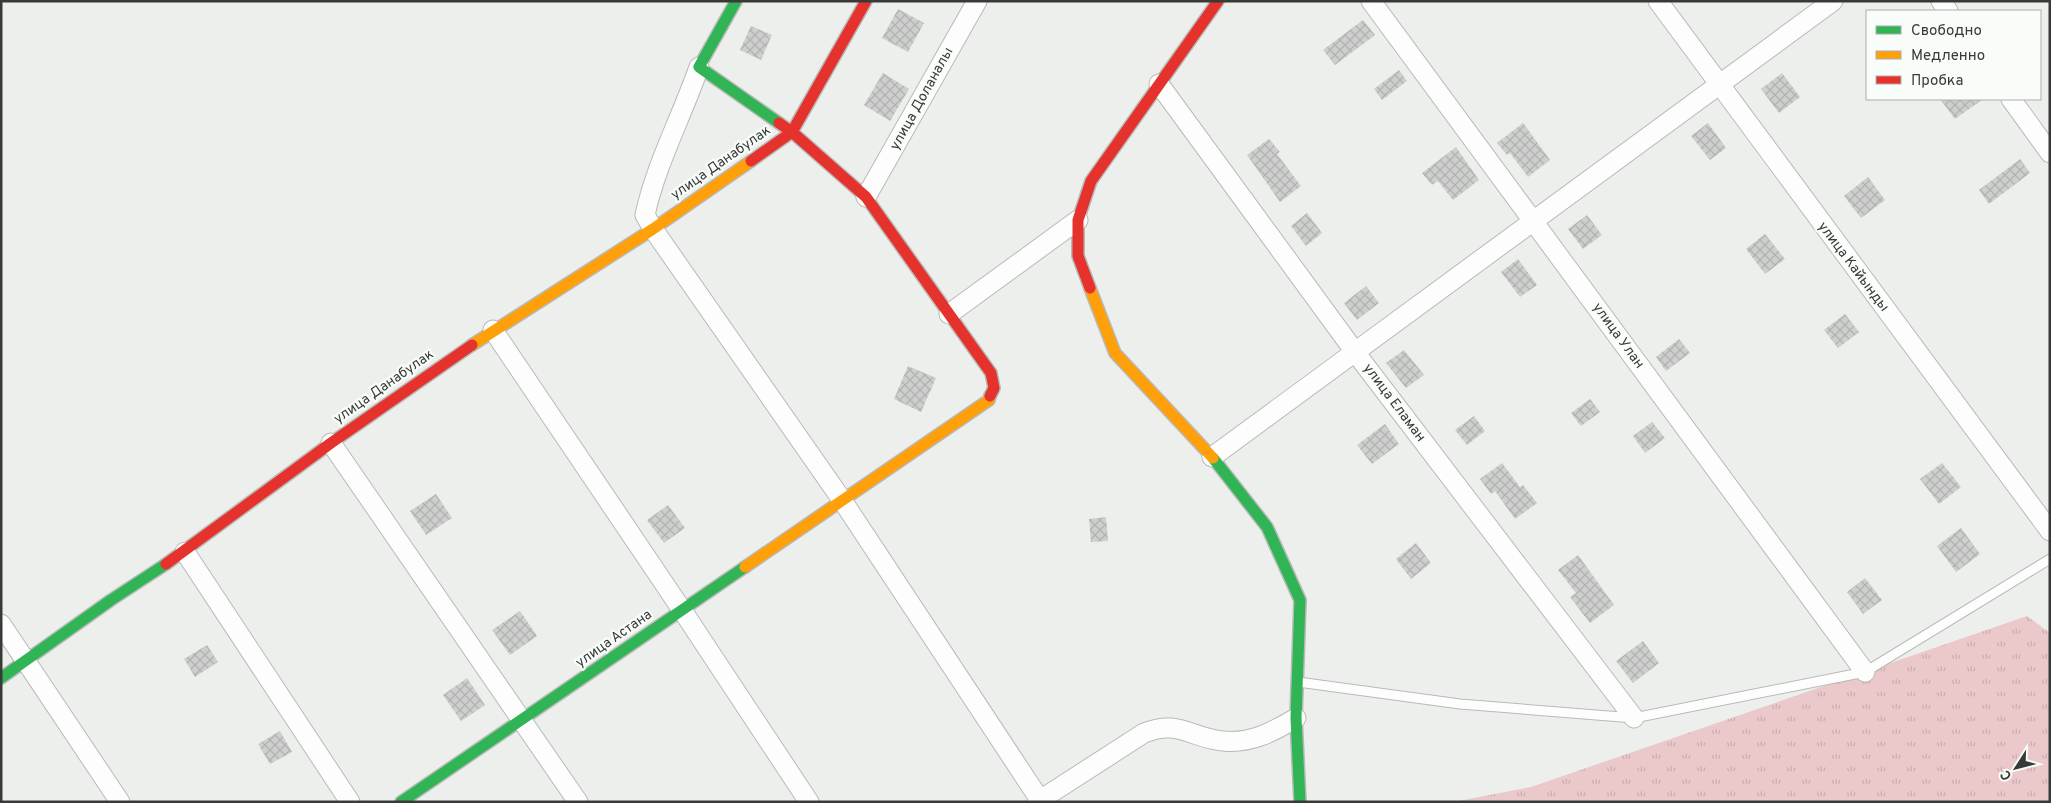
<svg xmlns="http://www.w3.org/2000/svg" width="2051" height="803" font-family="Overpass,sans-serif">
  <style>
    .grass { fill: url(#grass-tufts) }
    .building { fill: url(#building-cross-hatch) }
    .lines { fill: none; stroke-linecap: round; stroke-linejoin: round }
    .lane-casing { stroke: #b8bab8; stroke-width: 11 }
    .street-casing { stroke: #b8bab8; stroke-width: 21 }
    .fast-casing { stroke: #b8bab8; stroke-width: 14 }
    .slow-casing { stroke: #b8bab8; stroke-width: 14 }
    .jam-casing { stroke: #b8bab8; stroke-width: 14 }
    .lane { stroke: #fcfdfc; stroke-width: 9 }
    .street { stroke: #fcfdfc; stroke-width: 19 }
    .fast { stroke: #30b455; stroke-width: 11 }
    .slow { stroke: #ff9f0a; stroke-width: 11 }
    .jam { stroke: #e5322d; stroke-width: 11 }
    .labels { text-anchor: middle; dominant-baseline: central; stroke-width: 4.5; stroke-linejoin: round; paint-order: stroke }
    .street-label { font-size: 14px; fill: #383a38; stroke: #f9fdf9 }
  </style>
  <defs>
    <pattern id="grass-tufts" width="24" height="20" patternUnits="userSpaceOnUse" patternTransform="scale(1.25)"><rect width="24" height="20" fill="#ebc9ca"/><path d="M3 7l-1-3M5 7V3M7 7l1-3M15 17l-1-3M17 17v-4M19 17l1-3" fill="none" stroke="#caadae"/></pattern>
    <pattern id="building-cross-hatch" width="8" height="8" patternUnits="userSpaceOnUse" patternTransform="scale(1.25)"><rect width="8" height="8" fill="#cdcfcd"/><path d="M0 0l8 8M0 8l8-8" fill="none" stroke="#b1b2b1"/></pattern>
  </defs>
  <rect width="100%" height="100%" fill="#edefed"/>
  <path class="grass" d="M2027 616 2050 633V802H1453L1531 787Z"/>
  <path class="building" d="M898 9 924 23 908 52 882 38Z
    M1363 20 1375 35 1335 65 1323 50Z
    M751 26 772 35 761 60 740 50Z
    M1399 70 1407 81 1382 100 1374 89Z
    M883 73 909 89 890 121 864 105Z
    M1782 73 1800 97 1779 113 1761 89Z
    M1940 99H1983L1955 119Z
    M1523 123 1550 160 1528 177 1510 153 1507 155 1497 143Z
    M1708 123 1726 148 1710 160 1691 136Z
    M1269 139 1280 152 1277 154 1301 186 1280 202 1247 155Z
    M1456 147 1479 180 1453 200 1438 181 1432 185 1422 173Z
    M2020 159 2030 173 1989 204 1979 190Z
    M1868 177 1885 200 1861 218 1844 196Z
    M1307 213 1322 233 1306 246 1291 226Z
    M1587 215 1602 235 1583 249 1568 229Z
    M1765 234 1785 259 1765 274 1746 249Z
    M1518 259 1537 285 1520 297 1501 272Z
    M1366 286 1379 303 1357 320 1344 303Z
    M1845 314 1859 332 1838 348 1824 330Z
    M1679 339 1690 353 1666 371 1656 357Z
    M1404 350 1424 375 1406 388 1386 363Z
    M908 366 936 378 921 412 894 399Z
    M1590 399 1600 412 1581 426 1571 413Z
    M1474 416 1485 431 1467 445 1455 430Z
    M1652 422 1665 438 1645 453 1633 436Z
    M1385 424 1399 444 1372 464 1357 445Z
    M1502 463 1520 487 1523 485 1537 503 1515 519 1495 491 1491 494 1480 479Z
    M1942 463 1961 487 1939 504 1920 479Z
    M436 494 452 518 426 535 410 511Z
    M668 505 685 528 664 543 647 520Z
    M1106 517 1108 541 1091 542 1089 519Z
    M1961 528 1980 554 1956 572 1937 546Z
    M1416 543 1431 563 1411 579 1396 559Z
    M1578 555 1614 605 1590 623 1570 597 1576 593 1558 570Z
    M1865 578 1882 600 1863 614 1847 592Z
    M520 611 537 636 510 655 492 630Z
    M1643 641 1659 663 1633 683 1616 661Z
    M207 645 218 662 195 677 184 659Z
    M467 678 485 705 461 721 443 695Z
    M280 731 292 752 270 764 258 744Z"/>
  <g class="lines">
    <defs>
      <path id="lane" d="M1298 682 1460 704 1634 718 1865 672 2050 559"/>
      <path id="street" d="M1371 1 1865 672
        M1658 1 2050 531
        M1941 1 1948 11
        M699 67C682 116 656 164 645 215L653 229 842 500 1040 800
        M1159 84 1355 352 1634 718
        M2011 99 2050 153
        M866 197 977 1
        M949 314 1078 220
        M493 330 682 610 809 802
        M331 443 578 802
        M1212 457 1833 1
        M185 552 350 802
        M1 624 120 802
        M1037 802 1144 733C1179 719 1190 738 1223 741 1250 744 1273 732 1296 718"/>
      <path id="fast" d="M736 1 699 67 779 123
        M1213 458 1267 527 1300 600 1296 718 1300 802
        M1 678 111 600 166 564
        M401 802 745 567"/>
      <path id="slow" d="M1090 288 1115 353 1213 458
        M472 345 653 229 751 161
        M745 567 989 400 990 396"/>
      <path id="jam" d="M779 123 792 132 866 197 991 373 994 388 990 396
        M751 161 792 132 866 1
        M1090 288 1078 256V220L1091 181 1218 1
        M166 564 331 443 472 345"/>
    </defs>
    <use href="#lane" class="lane-casing"/>
    <use href="#street" class="street-casing"/>
    <use href="#fast" class="fast-casing"/>
    <use href="#slow" class="slow-casing"/>
    <use href="#jam" class="jam-casing"/>
    <use href="#lane" class="lane"/>
    <use href="#street" class="street"/>
    <use href="#fast" class="fast"/>
    <use href="#slow" class="slow"/>
    <use href="#jam" class="jam"/>
  </g>
  <g class="labels">
    <g class="street-label">
      <text transform="translate(922 99) rotate(-61)">улица Доланалы</text>
      <text transform="translate(721 163) rotate(-35)">улица Данабулак</text>
      <text transform="translate(1853 267) rotate(53)">улица Кайынды</text>
      <text transform="translate(1618 336) rotate(54)">улица Улан</text>
      <text transform="translate(384 387) rotate(-35)">улица Данабулак</text>
      <text transform="translate(1394 403) rotate(53)">улица Еламан</text>
      <text transform="translate(614 639) rotate(-35)">улица Астана</text>
    </g>
  </g>
  <rect width="2051" height="803" fill="none" stroke="#383a38" stroke-width="5"/>
  <rect x="1866" y="10" width="175" height="90" fill="#f9fdf9" stroke="#acafac"/>
  <rect x="1876" y="26" width="25" height="8" fill="#30b455" stroke="#acafac"/>
  <text x="1911" y="35" font-size="15" fill="#383a38">Свободно</text>
  <rect x="1876" y="51" width="25" height="8" fill="#ff9f0a" stroke="#acafac"/>
  <text x="1911" y="60" font-size="15" fill="#383a38">Медленно</text>
  <rect x="1876" y="76" width="25" height="8" fill="#e5322d" stroke="#acafac"/>
  <text x="1911" y="85" font-size="15" fill="#383a38">Пробка</text>
  <g transform="translate(2016 768) rotate(234)" stroke="#f9fdf9" stroke-width="4" paint-order="stroke">
  <path d="M0-4L9 19L0 12L-9 19Z" fill="#383a38"/>
  <text y="-8" font-size="14" font-weight="bold" text-anchor="middle" fill="#383a38">С</text>
  </g>
</svg>
